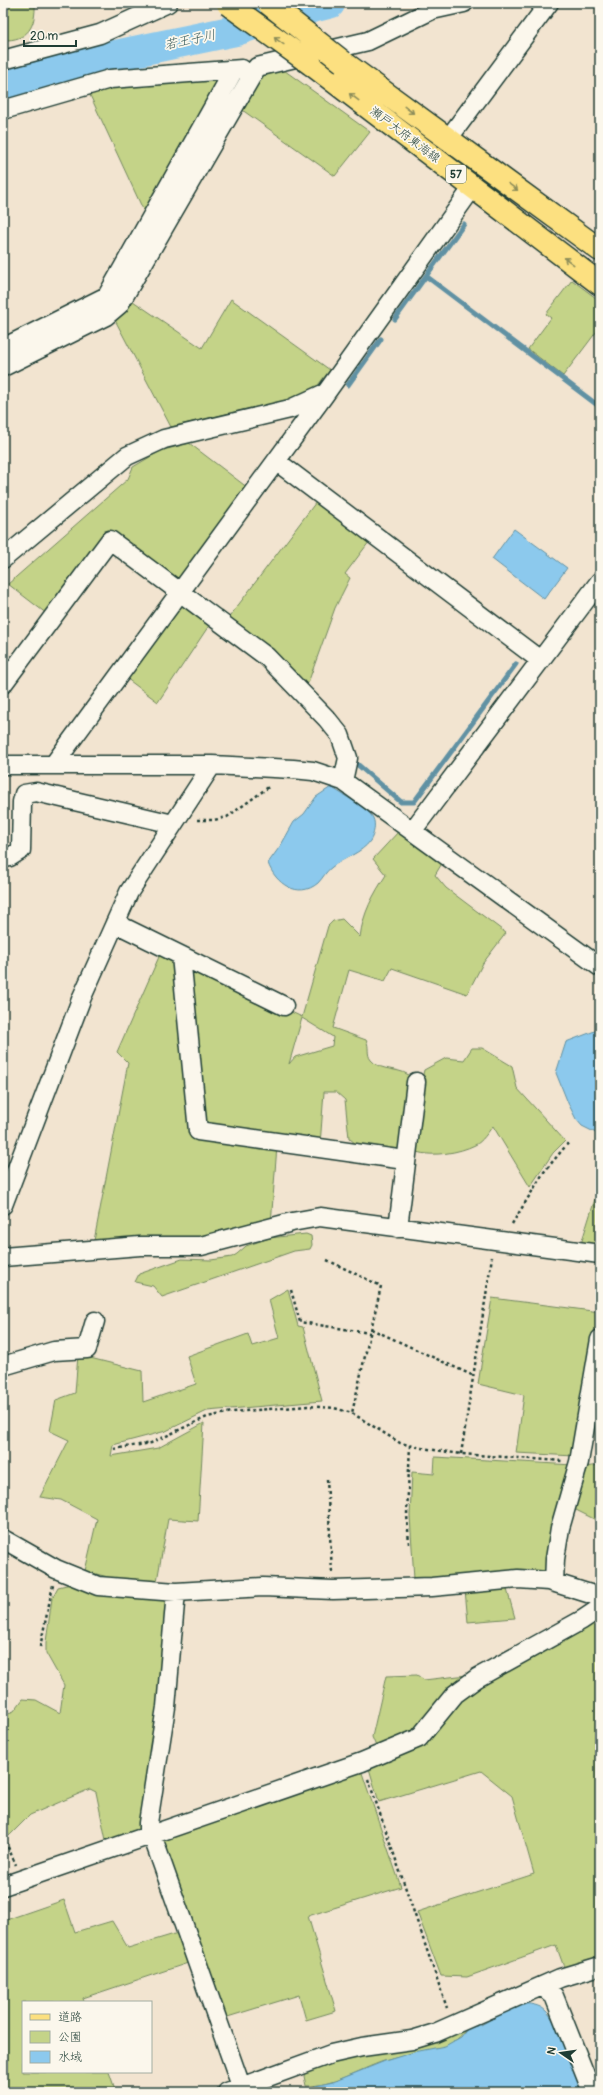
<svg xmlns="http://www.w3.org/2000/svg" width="603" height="2095" font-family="Pangolin,'Klee One',sans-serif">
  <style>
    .green { fill: #c4d388; stroke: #72885e; fill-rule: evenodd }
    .water { fill: #8cc9ed; stroke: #6091a3 }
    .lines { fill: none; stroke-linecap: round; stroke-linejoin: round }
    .stream { stroke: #6091a3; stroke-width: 5 }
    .river { stroke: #8cc9ed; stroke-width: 31 }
    .minor-casing { stroke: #1f3d34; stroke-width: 21 }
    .major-casing { stroke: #1f3d34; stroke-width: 25 }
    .path { stroke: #1f3d34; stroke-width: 2.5; stroke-dasharray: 3 3; stroke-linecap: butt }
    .minor { stroke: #fbf7ec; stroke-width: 18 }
    .major { stroke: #fce080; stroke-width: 22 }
    .major-bridge-casing { stroke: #1f3d34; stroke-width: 25; stroke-linecap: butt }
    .major-bridge { stroke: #fce080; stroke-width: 22 }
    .oneway { stroke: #8e8e5a }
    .labels { text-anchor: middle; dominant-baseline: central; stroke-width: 3.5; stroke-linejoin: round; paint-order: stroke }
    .shield { fill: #fbf7ec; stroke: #61756b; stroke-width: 1 }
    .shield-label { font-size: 11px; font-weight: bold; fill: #1f3d34 }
    .street-label { font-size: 12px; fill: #1f3d34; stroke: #fbf7ec }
    .water-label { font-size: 13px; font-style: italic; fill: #355959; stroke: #fbf7ec }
  </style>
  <rect width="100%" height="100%" fill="#f2e4d0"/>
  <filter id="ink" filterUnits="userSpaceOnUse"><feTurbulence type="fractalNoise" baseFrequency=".025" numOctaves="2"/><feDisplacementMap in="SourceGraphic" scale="8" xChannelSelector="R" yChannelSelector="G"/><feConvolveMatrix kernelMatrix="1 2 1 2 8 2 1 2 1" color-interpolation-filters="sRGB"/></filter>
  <g filter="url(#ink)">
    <path class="green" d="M3 3H35C36 26 28 41 3 40Z
      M281 68 370 132 335 176 238 107 258 74Z
      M220 77 147 218 89 93 106 88Z
      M572 280 600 301V327L563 376 528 349 551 318 546 314Z
      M130 299 202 348 231 299 330 370 314 390 304 396 171 427 115 320Z
      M189 443 248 488 177 583 108 531 47 614 8 584 128 479 133 467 160 451Z
      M316 502 369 542 345 574 350 578 335 608 308 683 304 688 227 620Z
      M182 599 212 621 158 702 126 678Z
      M399 831 444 860 435 875 446 888 506 933 483 963 467 994 392 968 385 981 349 970 333 1028 366 1040C370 1047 366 1054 371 1060 381 1073 403 1066 413 1079L402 1151 357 1145 349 1138 345 1100 336 1092H324L320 1145 205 1128 186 963 302 1017 328 926 333 921 342 919 360 937C363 913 373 895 386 875L373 859ZM302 1018 333 1037 332 1046 295 1057 289 1064Z
      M162 950 178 959 193 1124 277 1146 271 1224 223 1237 93 1246 128 1063 117 1052Z
      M472 1048H482L512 1066 517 1088 565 1141 553 1153 530 1187 493 1126C488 1132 482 1142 475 1145 459 1153 433 1157 416 1152L421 1083 424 1070 446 1058 464 1060Z
      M600 1183V1249L580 1247Z
      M306 1234 311 1236 312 1245 310 1249 294 1251 162 1297 153 1286 135 1282 139 1274 182 1259 211 1260 232 1257 237 1254 246 1246 269 1238Z
      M288 1289 298 1326 303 1327 322 1401 207 1411 166 1431 113 1445 111 1456 158 1448 204 1423 198 1521 168 1519 157 1581H123L85 1571 97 1519 61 1500 40 1497 69 1440 50 1431 56 1400 75 1393 78 1355 142 1371 143 1402 196 1384 187 1356 248 1334 252 1346 279 1338 269 1300Z
      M492 1298 600 1312 575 1456 516 1453 524 1395 478 1384Z
      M435 1457 573 1465 551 1574 501 1572 414 1579 410 1516 412 1472 434 1474Z
      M600 1465V1522L570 1507 584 1467Z
      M71 1584 168 1599 171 1605 142 1832 107 1845 96 1792 90 1789 30 1815 9 1836 3 1823V1715L14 1711 23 1699 36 1700 60 1713 64 1685 46 1653V1642L52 1598 58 1587Z
      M506 1586 515 1618 468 1622 465 1590Z
      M600 1616V1960L565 1970 556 1945 467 1977 441 1976 417 1912 534 1874 512 1796 481 1771 379 1802 368 1765 456 1699Z
      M417 1675 424 1680 467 1675 423 1728 378 1751 372 1737 386 1676Z
      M361 1770 401 1887 308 1916 336 2011 306 2020 299 1995 221 2019 159 1837Z
      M64 1900 75 1932 112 1921 128 1948 181 1932 191 1962 83 1998 84 2002H23V2072H109L116 2092H4L3 1921Z
      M468 2028C461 2036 453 2044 444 2047 424 2053 404 2055 384 2061 358 2070 334 2086 306 2086L304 2076 307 2067Z"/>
    <path class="water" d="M514 529 567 568 544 599 492 559Z
      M331 787C341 794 368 808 373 818 376 824 374 835 370 841 362 853 343 858 332 867 326 871 323 878 318 883 298 900 275 883 268 863L281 845 294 822 304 814 316 797Z
      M600 1029V1135L582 1126 576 1119 568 1103 556 1073 566 1042Z
      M520 2003C529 2004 539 2004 546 2011 561 2025 574 2072 582 2092H311L315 2086 333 2082 385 2061 414 2052 445 2046 461 2037 468 2028 481 2025Z"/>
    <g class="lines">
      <path class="stream" d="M426 276 464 224
        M395 319 426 276 600 407
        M348 385 381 339
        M357 764 401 802H414L516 664"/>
      <path class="river" d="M3 84 60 67 238 30 275 17 330 3"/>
      <defs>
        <path id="minor" d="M3 60 100 34 168 3
          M3 110 110 79 242 69
          M448 139 549 3
          M3 348 107 296 234 70
          M3 367 106 316 119 305 257 67 368 41 432 10 464 3
          M276 461 540 660
          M3 559 127 456 164 439 290 409 325 393
          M3 684 110 540 267 657 327 719 340 735 348 758 343 781
          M54 764 323 397 473 187
          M3 765H212L293 769 313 771 343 781 600 967
          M413 830 600 581
          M3 858 10 857 21 850 22 802 24 794 36 792 173 824
          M115 923 284 1006
          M181 956 198 1131 405 1160
          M3 1205 82 997 129 892 212 765
          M398 1228 416 1082
          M3 1257 140 1246H201L292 1222 320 1217 600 1254
          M3 1366 54 1351 87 1349 95 1321
          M3 1539 56 1569 98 1586 176 1592 263 1587 333 1590 432 1587 518 1579 549 1581 600 1597
          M554 1583 555 1559 560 1528 579 1462 600 1339
          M152 1835 241 2086
          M148 1837V1823L166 1707 176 1592
          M3 1886 362 1762 419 1738 455 1694 477 1678 582 1620 600 1608
          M542 1986 554 1996 592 2092
          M227 2092 331 2054 362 2047 412 2040 435 2033 560 1978 600 1966"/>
        <path id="major" d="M343 62 600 250
          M311 64 600 284"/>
      </defs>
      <use href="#minor" class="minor-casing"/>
      <use href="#major" class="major-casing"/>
      <path class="path" d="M197 820H214L227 817 270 786
        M512 1224 544 1172 569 1142
        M327 1260 381 1286 352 1413
        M291 1290 300 1322 370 1333
        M371 1329 474 1376
        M114 1449 151 1443 207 1417 232 1412 308 1406 334 1408 352 1413 400 1443 422 1448 461 1454 562 1461
        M461 1454 492 1257
        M327 1479 332 1572
        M409 1544 407 1515 410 1445
        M40 1647 53 1585
        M368 1779 447 2008
        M3 1836 16 1865"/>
      <use href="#minor" class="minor"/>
      <use href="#major" class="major"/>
      <defs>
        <path id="major-bridge" d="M268 3 343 62
          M228 4 311 64"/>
      </defs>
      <use href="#major-bridge" class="major-bridge-casing"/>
      <use href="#major-bridge" class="major-bridge"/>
    </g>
    <defs><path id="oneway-shaft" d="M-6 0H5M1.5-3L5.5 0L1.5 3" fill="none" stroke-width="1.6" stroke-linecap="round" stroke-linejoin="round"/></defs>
    <g class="oneway">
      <use href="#oneway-shaft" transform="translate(279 41) rotate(-144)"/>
      <use href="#oneway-shaft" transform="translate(354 97) rotate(-143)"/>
      <use href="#oneway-shaft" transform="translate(409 110) rotate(37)"/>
      <use href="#oneway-shaft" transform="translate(513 187) rotate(36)"/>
      <use href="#oneway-shaft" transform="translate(569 261) rotate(-143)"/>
    </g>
  </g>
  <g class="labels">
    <rect class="shield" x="446" y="165" width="20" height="18" rx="3"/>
    <g class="shield-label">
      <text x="456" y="174">57</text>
    </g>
    <g class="street-label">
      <text transform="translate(405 135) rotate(37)">瀬戸大府東海線</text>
    </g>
    <g class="water-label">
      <text transform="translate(190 40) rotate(-12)">若王子川</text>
    </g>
  </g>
  <rect width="603" height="2095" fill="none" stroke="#fbf7ec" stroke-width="16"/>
  <rect x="8" y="8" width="587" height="2079" fill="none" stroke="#1f3d34" stroke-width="1.5" filter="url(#ink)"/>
  <rect x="22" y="2001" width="130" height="72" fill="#fbf7ec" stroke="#a3ada2"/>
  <rect x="30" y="2014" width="20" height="6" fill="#fce080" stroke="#a3ada2"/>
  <text x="58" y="2021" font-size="12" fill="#1f3d34">道路</text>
  <rect x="30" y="2031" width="20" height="12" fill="#c4d388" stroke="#a3ada2"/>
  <text x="58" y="2041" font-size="12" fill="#1f3d34">公園</text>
  <rect x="30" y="2051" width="20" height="12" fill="#8cc9ed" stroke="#a3ada2"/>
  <text x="58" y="2061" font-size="12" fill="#1f3d34">水域</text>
  <g transform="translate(561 2053) rotate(283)" stroke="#fbf7ec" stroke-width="3" paint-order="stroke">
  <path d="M0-3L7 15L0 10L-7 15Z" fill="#1f3d34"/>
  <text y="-6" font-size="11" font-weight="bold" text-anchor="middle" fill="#1f3d34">N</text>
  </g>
  <path d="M24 40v6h52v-6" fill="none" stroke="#1f3d34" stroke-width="2"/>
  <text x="30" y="40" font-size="12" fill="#1f3d34" stroke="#fbf7ec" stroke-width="3" paint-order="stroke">20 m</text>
</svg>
